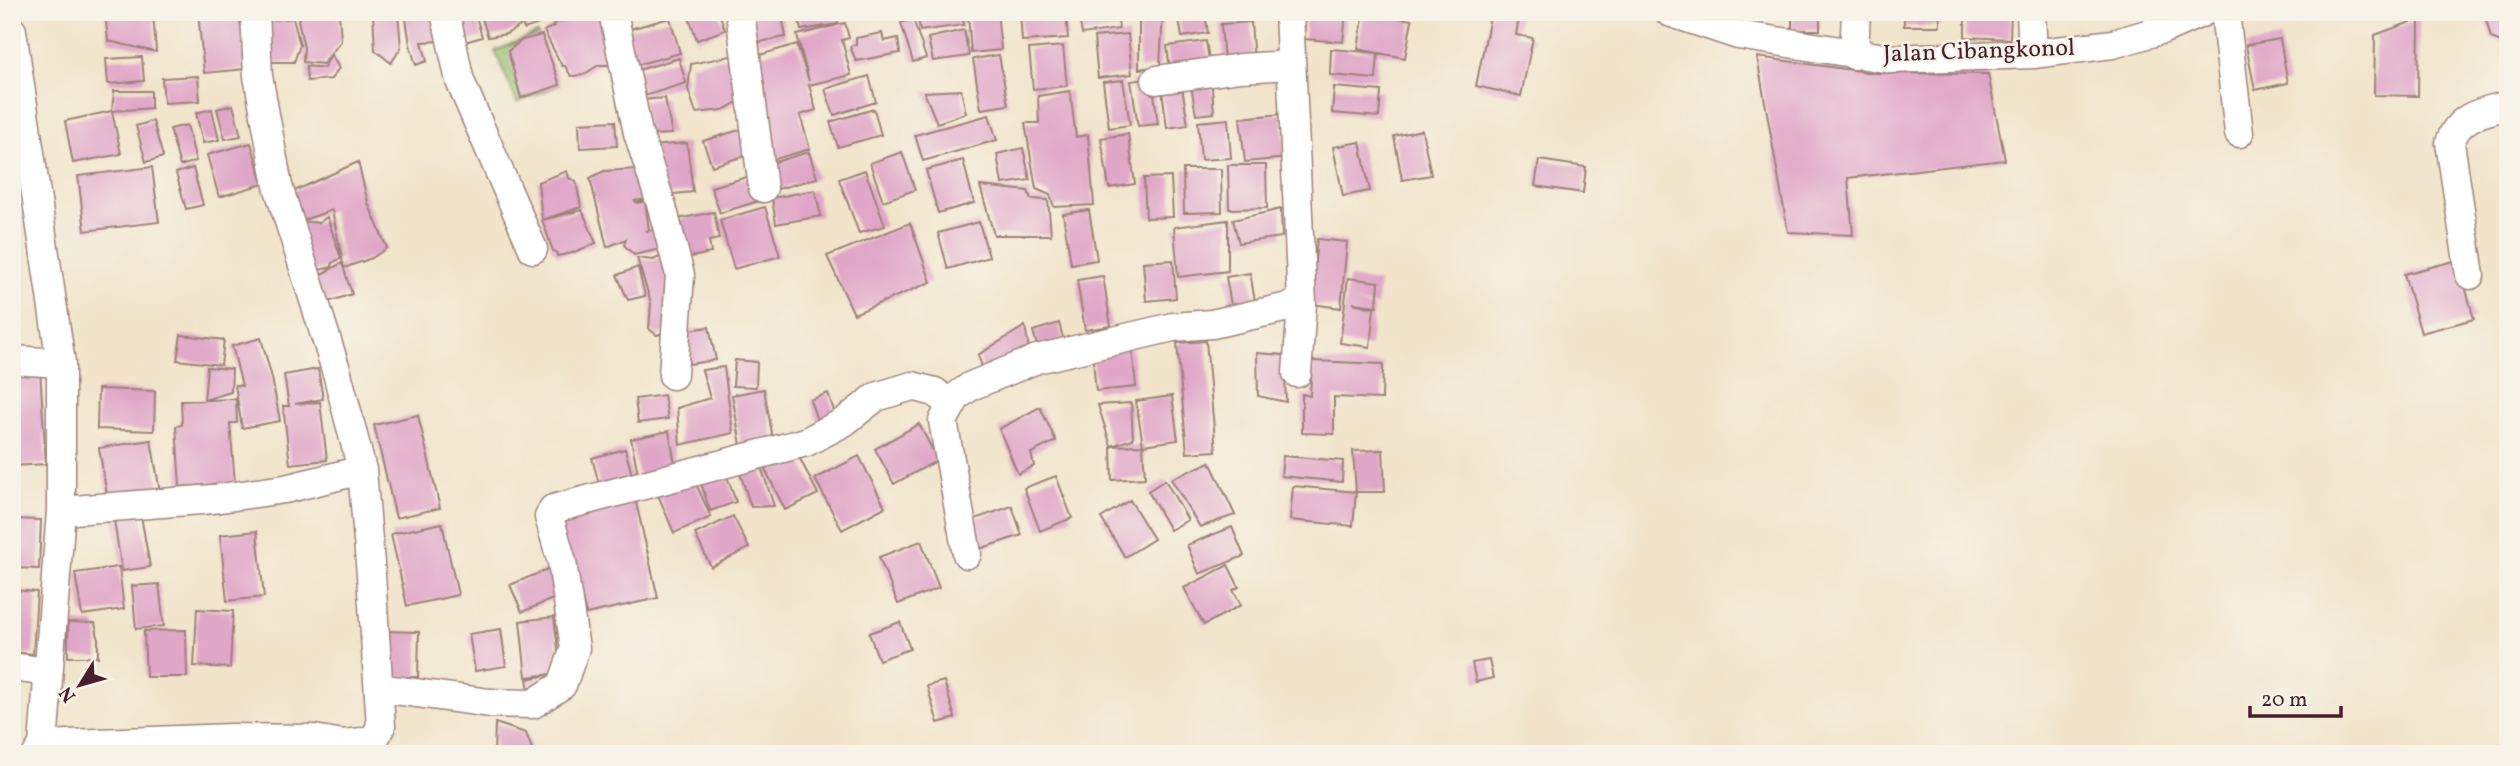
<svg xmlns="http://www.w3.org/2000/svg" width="2520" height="766" font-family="Vollkorn,serif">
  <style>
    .park { fill: url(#park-crowns); stroke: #70724f; stroke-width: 2 }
    .building { fill: #e0a6c8 }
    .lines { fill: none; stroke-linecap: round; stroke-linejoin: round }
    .street-casing { stroke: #9e827a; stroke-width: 31 }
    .street { stroke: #fff; stroke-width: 28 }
    .labels { text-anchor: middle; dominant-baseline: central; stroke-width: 5; stroke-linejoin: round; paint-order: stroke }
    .street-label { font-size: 24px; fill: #4a1f2b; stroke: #f7f3e8 }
  </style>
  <defs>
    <pattern id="park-crowns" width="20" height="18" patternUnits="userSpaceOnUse" patternTransform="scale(1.75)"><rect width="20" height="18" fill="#96c473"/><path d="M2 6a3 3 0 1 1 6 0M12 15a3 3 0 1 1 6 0" fill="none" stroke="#7c9f5f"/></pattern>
  </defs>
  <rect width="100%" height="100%" fill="#f7f3e8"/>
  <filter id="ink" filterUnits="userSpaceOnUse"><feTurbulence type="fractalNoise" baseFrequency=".0143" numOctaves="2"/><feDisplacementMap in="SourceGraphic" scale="14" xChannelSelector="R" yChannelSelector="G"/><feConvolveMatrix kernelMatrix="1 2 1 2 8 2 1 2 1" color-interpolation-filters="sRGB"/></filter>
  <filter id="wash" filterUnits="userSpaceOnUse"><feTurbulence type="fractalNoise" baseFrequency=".00686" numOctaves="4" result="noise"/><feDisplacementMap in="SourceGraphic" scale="28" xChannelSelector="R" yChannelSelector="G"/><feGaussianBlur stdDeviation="1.57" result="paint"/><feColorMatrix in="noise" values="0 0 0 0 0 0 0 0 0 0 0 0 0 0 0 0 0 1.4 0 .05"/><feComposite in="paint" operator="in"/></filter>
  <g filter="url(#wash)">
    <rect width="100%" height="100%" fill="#f1e4ca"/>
    <path class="park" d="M537 33 559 85 517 103 495 51Z"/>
    <g id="blocks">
      <path class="building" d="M105 12H153L156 52 108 41Z
        M198 12H239L246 69 204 73Z
        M302 12H339L341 41 331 54 339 68 331 79 307 81 306 66 324 68 331 54 323 64 303 62 304 48 298 20Z
        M393 12H398L401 48 391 63 375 50 373 13Z
        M405 12H434L442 41 422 42 427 61 416 65 410 45Z
        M449 12H475L482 37 458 44Z
        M480 12H515L520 26 506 34 488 37Z
        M518 12H561L562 16 524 29Z
        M566 12H608L610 65H599L583 75 571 76 565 66H562L544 31 554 26 553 24 566 20Z
        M687 12H719L725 30 697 40Z
        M743 12H781L786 37 749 44Z
        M797 12H836L838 24 801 30Z
        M860 12H884V13L863 19Z
        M899 12H913L914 15 901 18Z
        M917 12H962L964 25 920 31Z
        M997 12 1001 50 971 53 968 14Z
        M1020 12H1066L1068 38 1022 41Z
        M1078 12H1117L1119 29 1082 34Z
        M1139 12H1163L1160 66 1139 69Z
        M1178 12H1205L1208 33 1182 37Z
        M1306 12H1346L1343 42 1304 39Z
        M1364 12 1412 20 1405 58 1358 49Z
        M1491 12H1520L1516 35 1533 38 1521 96 1476 86Z
        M1792 12H1820V30H1792Z
        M1904 12H1940V26H1904Z
        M1965 12H2011L2010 39 1965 37Z
        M2484 12H2508V39L2501 42 2491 38Z
        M293 18 300 45 294 62H267L260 24 271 20Z
        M670 18 680 53 636 65 626 30Z
        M913 19 926 58 913 62 901 23Z
        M2419 19 2418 96 2374 95 2375 35Z
        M1251 22 1254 61 1224 63 1221 24Z
        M845 23 849 38 842 40 851 75 809 85 816 110 800 115 810 149 765 162 753 57 797 44 809 81 797 35Z
        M964 30 969 56 933 61 928 38Z
        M882 33 884 41 898 38 900 53 856 61 850 46 856 44V38Z
        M1128 34 1132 74 1098 78 1094 37Z
        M542 35 560 85 521 98 508 51 522 40Z
        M2280 39 2288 83 2255 90 2246 45Z
        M1206 41 1210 66 1170 71 1167 46Z
        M1063 46 1067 86 1033 89 1029 49Z
        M1331 49 1378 53 1376 79 1330 75Z
        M735 55 747 75 734 79 741 100 723 110 696 113 688 89 691 64Z
        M999 55 1008 105 981 109 973 59Z
        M142 57 144 81 108 84 106 59Z
        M1757 57 1874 73 1988 74 2005 160 1848 178 1853 235 1788 232Z
        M679 58 686 83 644 96 635 71Z
        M198 76 200 101 164 103 162 78Z
        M869 76 876 102 834 115 825 89Z
        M1211 76 1214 113 1196 115 1190 79Z
        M1152 78 1158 124 1138 126 1131 81Z
        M1123 80 1130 125 1109 128 1103 82Z
        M1181 80 1188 125 1167 128 1161 82Z
        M1334 87 1381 91 1379 117 1332 113Z
        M961 90 966 113 937 123 924 92Z
        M114 91H151V108L112 111Z
        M1070 91 1076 137 1088 135 1094 205 1054 207 1050 195 1036 189 1025 123H1039L1038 96Z
        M12 93 24 167 12 165Z
        M665 98 672 134 649 135 642 100Z
        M233 105 241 136 225 139 217 109Z
        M212 109 219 140 203 143 196 113Z
        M874 109 881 135 838 147 830 122Z
        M112 111 121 154 73 163 65 121Z
        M1282 114 1287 158 1245 162 1240 118Z
        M989 115 997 140 923 161 915 135Z
        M1228 119 1231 158 1201 160 1198 122Z
        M153 121 163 157 146 162 136 126Z
        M615 121 617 146 580 148 579 123Z
        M187 125 196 161 180 166 170 129Z
        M746 128 754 153 712 166 703 141Z
        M1422 130 1431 175 1402 180 1394 136Z
        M1128 134 1135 184 1109 188 1101 138Z
        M1360 142 1370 191 1343 196 1333 147Z
        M251 143 263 184 219 197 207 155Z
        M687 143 693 192 664 195 652 146Z
        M1023 148 1030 180 1002 184 997 154Z
        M809 152 817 178 774 190 765 165Z
        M902 152 915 190 883 201 870 163Z
        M963 160 974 203 938 213 926 170Z
        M1539 160 1586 167 1583 193 1535 186Z
        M358 162 368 203 387 248 372 258 344 268 332 210 301 221 319 223 327 217 341 258 332 263V267L311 272 307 270 300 235 303 233 301 221 292 192Z
        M1228 165H1266L1267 208 1229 209Z
        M152 167 159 222 85 231 78 176Z
        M193 168 203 205 186 209 176 173Z
        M639 169 647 199 635 201 637 203 645 201 649 230 646 231 653 230 658 237 661 249 634 255 624 245 626 239 607 247 590 178 604 171Z
        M1183 169H1221L1222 212 1184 213Z
        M865 170 885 226 859 233 839 179Z
        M567 171 569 178 576 181 581 207 542 220 582 210 596 243 572 253 557 256 556 252 553 251 542 220 538 182Z
        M755 175 762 200 720 213 711 187Z
        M1171 177 1173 217 1146 218 1144 178Z
        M980 186 1028 191 1031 199 1048 200 1051 235H994Z
        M815 190 821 216 776 224 772 198Z
        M765 207 780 256 734 269 720 220Z
        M1281 209 1282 237 1239 243 1233 220Z
        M1089 210 1097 260 1071 264 1063 214Z
        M714 212 719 239 709 241 711 253 680 259 672 220Z
        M1228 220V271L1178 277 1174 227Z
        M979 222 989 257 948 269 938 233Z
        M910 223 931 282 854 314 827 256Z
        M1317 239 1347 242 1341 308 1311 304Z
        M669 253 676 328 657 335 649 329 651 303 637 258 653 260Z
        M1173 260 1176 298 1146 301 1143 262Z
        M2458 260 2474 319 2421 333 2404 274Z
        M342 263 352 294 319 305 314 278Z
        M638 267 645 296 628 300 617 275Z
        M1250 273 1256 307 1232 311 1226 277Z
        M1103 276 1111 326 1085 330 1077 280Z
        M1348 278 1379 282 1377 306 1353 303 1374 308 1370 347 1340 343Z
        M1059 323 1065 345 1039 353 1033 331Z
        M1025 326 1030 354 983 369 978 355Z
        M709 327 716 360 689 364 684 331Z
        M181 335 224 340 221 365 177 360Z
        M261 338 272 378 280 421 242 428 235 385 242 386 232 346Z
        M1206 341 1216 451 1187 453 1177 343Z
        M1132 348 1136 387 1096 391 1092 351Z
        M1257 353 1284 355 1286 402 1258 396Z
        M735 360 757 362 756 387 733 386Z
        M1312 361 1383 364 1382 399 1334 397V434L1302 433V394L1310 396Z
        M207 367 232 369 231 392 204 400Z
        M724 367 733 433 680 445 677 408 710 398 702 370Z
        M40 369 46 464 12 466V371Z
        M318 369 323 399 295 404 320 402 327 460 290 464 283 406H289L284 375Z
        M98 389 155 391 154 431 97 429Z
        M764 389 773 439 741 445 732 395Z
        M828 393 837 420 819 426 810 400Z
        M664 395 668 419 638 423 635 399Z
        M1172 396 1178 440 1143 445 1136 401Z
        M236 399 237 423H230L235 483 180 487 176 426 182 425 181 401Z
        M1131 403 1133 439 1111 446 1098 405Z
        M1040 407 1056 441 1031 453 1034 466 1018 474 999 429Z
        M418 415 440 508 396 518 374 425Z
        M919 424 938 460 894 484 875 449Z
        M669 431 676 470 639 478 631 439Z
        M151 440 160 492 108 501 99 448Z
        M1143 445 1145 478 1112 480 1111 446Z
        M625 449 635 486 602 495 592 458Z
        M1383 450 1385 492H1356L1353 451Z
        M796 451 818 494 785 510 764 467Z
        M859 456 885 507 842 530 815 479Z
        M1283 456 1343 461 1342 482 1281 476Z
        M758 458 774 506 751 507 737 464Z
        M1210 462 1235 515 1200 527 1171 479Z
        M723 465 736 502 710 511 698 474Z
        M692 475 711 517 674 533 656 490Z
        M1056 476 1072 518 1040 531 1024 488Z
        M1165 480 1188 520 1170 530 1148 491Z
        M1293 486 1356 492 1353 526 1290 520Z
        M635 498 658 598 586 614 573 561 552 516Z
        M1130 500 1154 539 1125 557 1101 518Z
        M1012 506 1022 535 976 550 966 522Z
        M140 510 150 567 122 571 113 514Z
        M733 516 749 548 711 567 695 534Z
        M12 519 41 520 39 569 14 568Z
        M442 523 458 595 407 606 391 534Z
        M1232 527 1244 556 1199 574 1187 545Z
        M257 531 264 597 227 601 220 535Z
        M921 541 939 588 898 604 879 557Z
        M1228 565 1239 587 1233 590 1241 605 1204 625 1184 588Z
        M119 567 124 609 82 615 75 573Z
        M553 567 565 594 522 612 510 585Z
        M159 584 164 626 136 629 132 586Z
        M12 590 37 592 33 654 12 652Z
        M197 609 233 611 230 668 194 666Z
        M554 617 561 673 526 677 520 621Z
        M68 622 95 623 98 637V657H68Z
        M900 622 910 649 879 660 869 633Z
        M501 629 506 666 475 671 469 634Z
        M186 630 187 677H146L144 631Z
        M382 631 419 632 418 677H382Z
        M1489 660 1493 678 1476 682 1472 663Z
        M547 675 550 691 530 695 527 679Z
        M944 681 955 718 938 723 927 686Z
        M495 723 526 733 534 754H494Z
        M267 743V754H233L232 745Z"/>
    </g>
  </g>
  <g filter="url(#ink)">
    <use href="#blocks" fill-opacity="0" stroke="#9e827a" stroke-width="2"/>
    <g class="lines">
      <defs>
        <path id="street" d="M445 12 460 81 533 249
          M613 12 638 133 662 207 680 275 673 375
          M740 12 763 188
          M1289 12 1302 304 1297 373
          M1669 12 1738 35 1891 59 2033 54 2113 44 2164 29 2203 12
          M2031 12 2033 54
          M2225 12 2239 133
          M12 31 61 363V511L43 745 37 754
          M1854 55 1856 12
          M1156 80 1240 68 1291 65
          M2470 275 2450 143C2458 115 2483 112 2508 105
          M12 360 61 363
          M61 511 213 499 285 489 362 470
          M967 554 943 421 957 396 971 386 1037 359 1173 327 1212 324 1302 304
          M12 667 48 672
          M379 688 490 703 533 704 562 685 575 648 562 562 549 517 553 509 806 442 844 422 876 397 912 386 935 392 950 405
          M43 745 232 738 314 739 343 744 363 742 375 738 381 726 371 575 362 470 337 373 278 186 258 76 255 12"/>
      </defs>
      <use href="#street" class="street-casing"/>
      <use href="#street" class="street"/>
    </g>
  </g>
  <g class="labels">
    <g class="street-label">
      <text transform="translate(1979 52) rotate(-2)">Jalan Cibangkonol</text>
    </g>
  </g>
  <rect width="2520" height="766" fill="none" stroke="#f7f3e8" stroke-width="42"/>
  <g transform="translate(80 685) rotate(233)" stroke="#f7f3e8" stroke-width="5" paint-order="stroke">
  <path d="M0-5L12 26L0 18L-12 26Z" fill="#4a1f2b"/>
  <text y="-10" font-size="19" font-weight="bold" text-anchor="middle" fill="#4a1f2b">N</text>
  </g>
  <path d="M2250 706v10h91v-10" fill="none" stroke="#4a1f2b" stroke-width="3.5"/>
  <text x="2261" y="706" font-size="21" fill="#4a1f2b" stroke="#f7f3e8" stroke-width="5" paint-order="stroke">20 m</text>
</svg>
